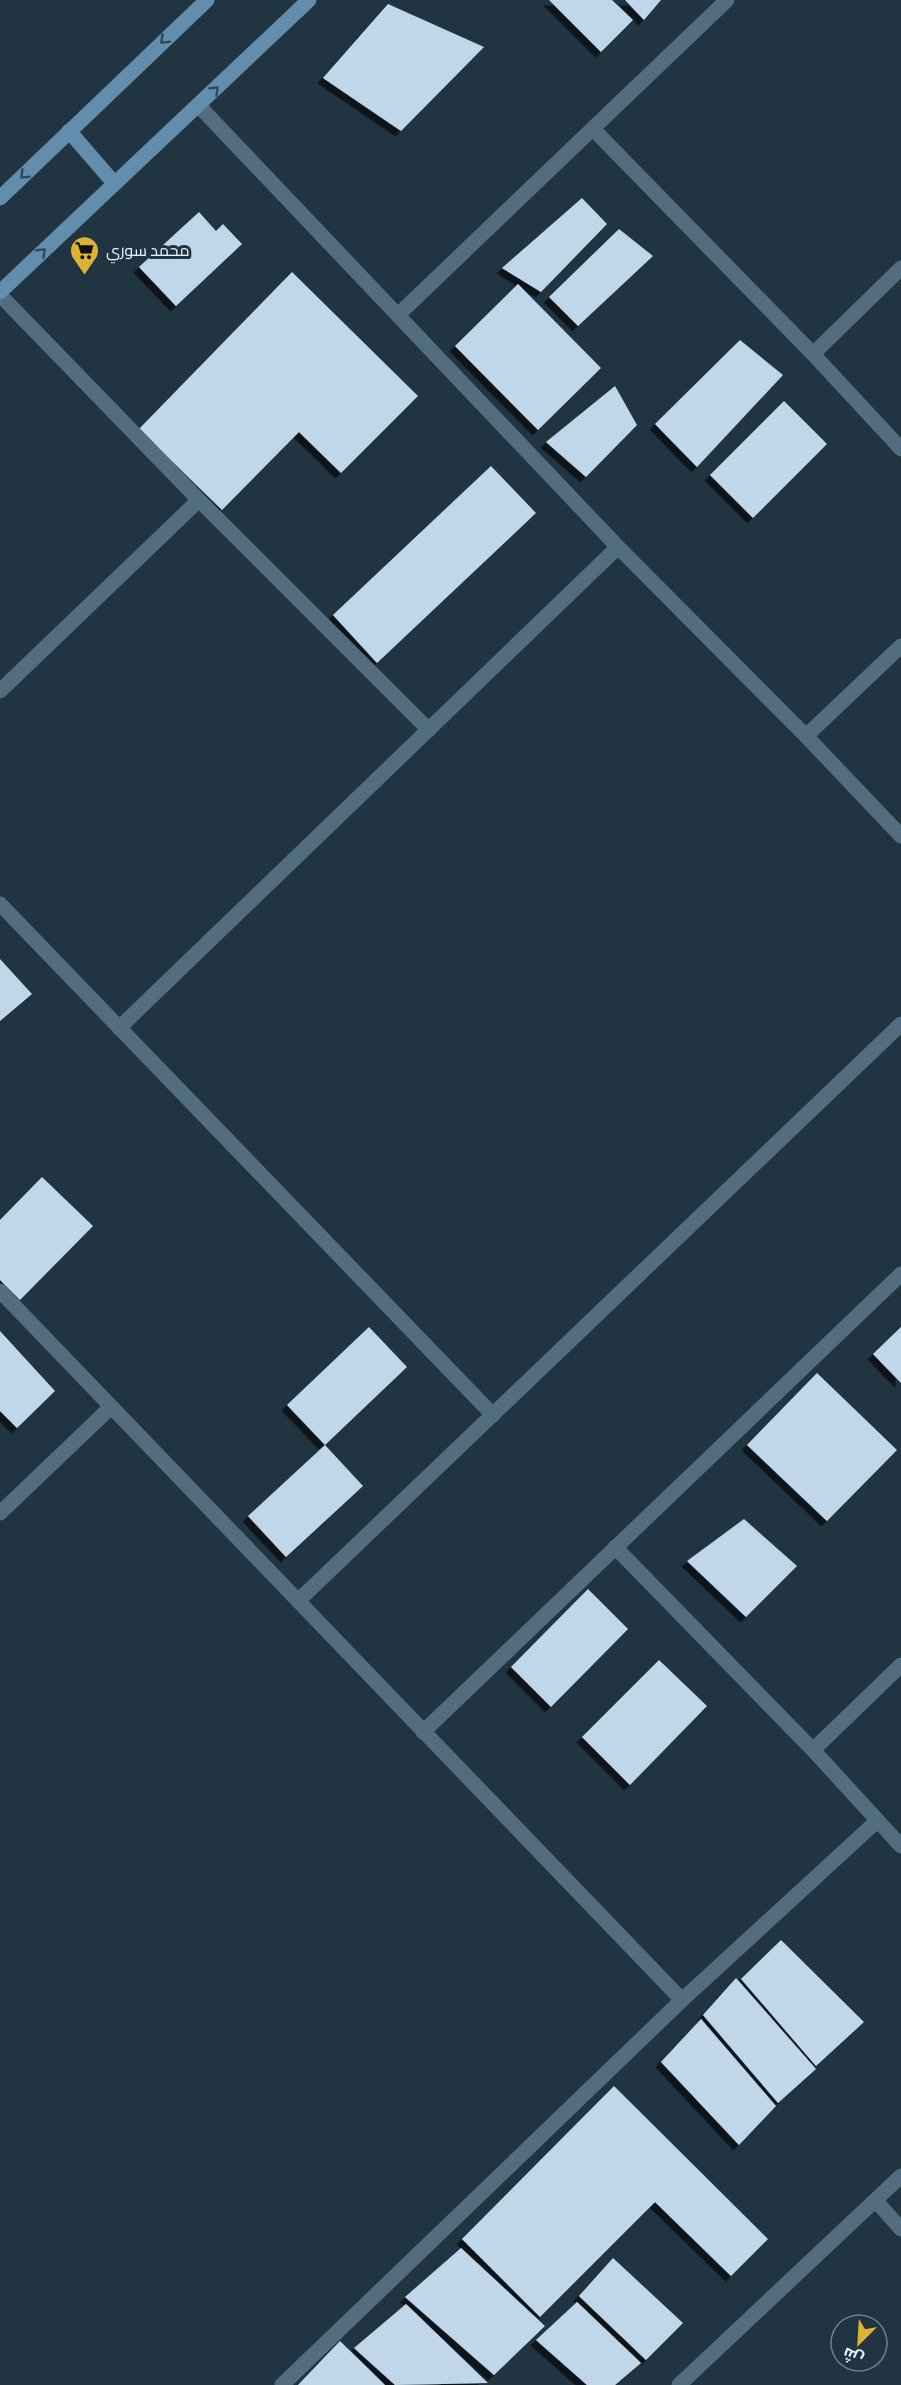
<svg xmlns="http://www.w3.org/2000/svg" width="901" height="2385" font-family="Manrope,Cairo,sans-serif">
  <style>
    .building { fill: #c0d7e9; filter: url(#shadow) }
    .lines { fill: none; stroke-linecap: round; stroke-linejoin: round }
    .street { stroke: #526d80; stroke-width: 15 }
    .secondary { stroke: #628dac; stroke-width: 15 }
    .oneway { stroke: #304a5c }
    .labels { text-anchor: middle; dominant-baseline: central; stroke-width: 6; stroke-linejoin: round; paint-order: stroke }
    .poi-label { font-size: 16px; fill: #e9f5fe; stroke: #203441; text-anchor: start }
  </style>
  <defs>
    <filter id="shadow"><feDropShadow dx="-5.5" dy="5.5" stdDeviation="0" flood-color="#0009"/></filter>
  </defs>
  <rect width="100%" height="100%" fill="#203441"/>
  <path class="building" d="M549 0H612L633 20 601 52Z
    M625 0H661L644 20Z
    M388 4 484 47 401 131 323 78Z
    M582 198 607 224 541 292 502 268Z
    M199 212 216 231 223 224 242 244 176 306 139 267Z
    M619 229 653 256 578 326 549 297Z
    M292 272 418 396 341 473 299 432 222 510 139 429Z
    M518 284 601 368 538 430 455 346Z
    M740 340 783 375 697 467 655 424Z
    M615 386 637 425 586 477 546 442Z
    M784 401 827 444 753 518 710 475Z
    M491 466 536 513 377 663 333 615Z
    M0 959 32 994 0 1021Z
    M42 1177 93 1226 20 1300 0 1280V1220Z
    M369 1327 407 1367 325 1445 363 1486 286 1557 248 1516 325 1445 287 1405Z
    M901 1327V1383L873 1354Z
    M0 1331 55 1391 17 1428 0 1411Z
    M817 1373 897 1450 827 1521 747 1445Z
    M744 1519 797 1566 746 1617 687 1561Z
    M588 1589 628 1629 551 1707 511 1667Z
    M659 1660 707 1706 630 1785 582 1737Z
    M781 1940 864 2022 816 2066 741 1979Z
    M736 1978 816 2069 778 2103 703 2015Z
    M701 2019 776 2106 739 2145 661 2062Z
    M614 2086 768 2239 731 2276 655 2202 540 2317 462 2239Z
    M461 2248 545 2326 494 2375 405 2297Z
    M613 2258 683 2323 646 2360 579 2296Z
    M577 2302 641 2363 615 2385H587L536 2340Z
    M406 2304 488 2383 395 2385 354 2348Z
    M340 2341 385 2385H298Z"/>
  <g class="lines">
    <path class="street" d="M199 106 618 547 806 736 901 836
      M593 129 813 354 901 449
      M0 295 199 500 429 730
      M399 314 727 0
      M813 354 901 268
      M0 691 199 500
      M806 736 901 646
      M0 904 493 1415
      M119 1028 618 547
      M0 1291 682 2000
      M0 1513 111 1407
      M615 1547 813 1750 901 1846
      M298 1601 901 1024
      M423 1732 901 1274
      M813 1750 901 1665
      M876 2201 901 2229
      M282 2385 682 2000 877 1821
      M679 2385 901 2176"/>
    <path class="secondary" d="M69 131 114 183
      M0 198 207 0
      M0 292 309 0"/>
  </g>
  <defs><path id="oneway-chevron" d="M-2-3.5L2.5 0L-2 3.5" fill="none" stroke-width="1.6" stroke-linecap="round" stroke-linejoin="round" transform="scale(1.5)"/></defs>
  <g class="oneway">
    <use href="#oneway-chevron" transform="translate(164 40) rotate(136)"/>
    <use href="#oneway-chevron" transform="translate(215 90) rotate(-44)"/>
    <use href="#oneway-chevron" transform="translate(24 175) rotate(136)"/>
    <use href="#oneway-chevron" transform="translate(42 252) rotate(-44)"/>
  </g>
  <defs>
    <symbol id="supermarket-pin" viewBox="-11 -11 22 30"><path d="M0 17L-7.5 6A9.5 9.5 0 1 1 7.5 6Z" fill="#dcb233" stroke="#203441"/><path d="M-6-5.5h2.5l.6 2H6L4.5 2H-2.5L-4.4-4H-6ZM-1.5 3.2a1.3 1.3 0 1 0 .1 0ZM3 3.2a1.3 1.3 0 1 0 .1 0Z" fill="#111"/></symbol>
  </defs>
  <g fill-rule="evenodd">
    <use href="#supermarket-pin" x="68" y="234" width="33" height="45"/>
  </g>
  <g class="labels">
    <g class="poi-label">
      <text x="106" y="250">محمد سوري</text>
    </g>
  </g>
  <g transform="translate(859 2343) rotate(204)"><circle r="28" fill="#203441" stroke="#70818d" stroke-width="1.5"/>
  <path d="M0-4.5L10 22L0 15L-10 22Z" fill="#dcb233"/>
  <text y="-9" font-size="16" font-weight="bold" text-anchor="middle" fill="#e9f5fe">ش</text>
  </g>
</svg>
